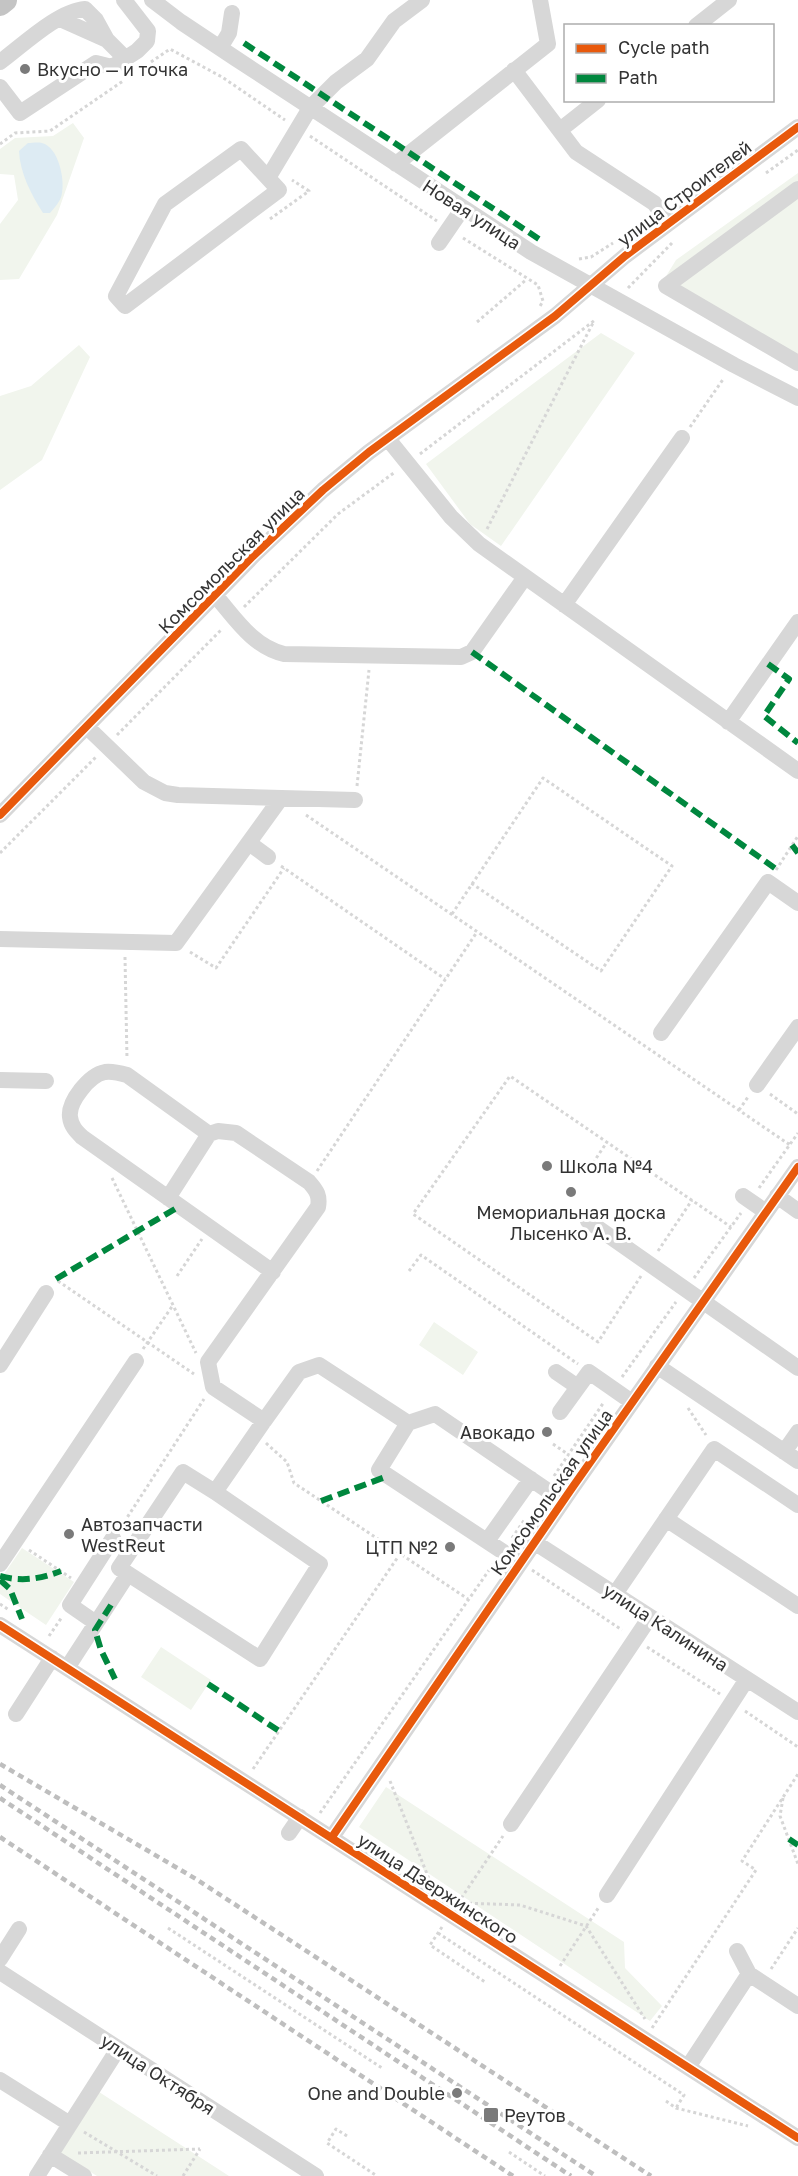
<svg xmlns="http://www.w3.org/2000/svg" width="798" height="2176" font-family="'Golos Text',sans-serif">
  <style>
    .green { fill: #f1f5ed }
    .water { fill: #ddebf3 }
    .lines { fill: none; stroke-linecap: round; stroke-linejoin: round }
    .path { stroke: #d6d6d6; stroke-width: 3; stroke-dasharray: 3 3; stroke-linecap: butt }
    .minor { stroke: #d7d7d7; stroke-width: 16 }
    .highway { stroke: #c4c4c4; stroke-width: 24 }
    .rail { stroke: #bebebe; stroke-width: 4.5; stroke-dasharray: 6 4.5; stroke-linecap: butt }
    .quiet { stroke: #00873e; stroke-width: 6; stroke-dasharray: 12 6; stroke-linecap: butt }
    .cycleway-casing { stroke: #fff; stroke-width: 11 }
    .cycleway { stroke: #e8590c; stroke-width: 8 }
    .poi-dot { fill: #7a7a7a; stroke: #fff; stroke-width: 2 }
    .labels { text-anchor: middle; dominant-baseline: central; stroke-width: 6; stroke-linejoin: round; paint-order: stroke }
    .poi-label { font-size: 18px; fill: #333; stroke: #fff; text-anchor: start }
    .street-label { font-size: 18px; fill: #333; stroke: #fff }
  </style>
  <rect width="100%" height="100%" fill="#fff"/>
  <path class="green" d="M73 123 84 138 57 215 19 279 0 280V224L18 200 14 175 0 174V149L15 138 53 136Z
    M798 173V366L660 286 676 260Z
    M601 333 635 353 501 546 470 524 426 464Z
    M79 345 90 357 42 460 0 490V396L31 386Z
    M434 1322 478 1352 463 1375 419 1345Z
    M22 1548 74 1582 46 1625 0 1594V1580Z
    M161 1647 211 1680 191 1710 141 1677Z
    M386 1787 624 1942 625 1968 662 2006 650 2021 359 1827Z
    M96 2090 229 2176H97L58 2152Z"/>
  <path class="water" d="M28 143C32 143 38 142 42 143 58 147 65 178 62 193 61 201 55 207 50 213H43C31 194 20 173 19 151Z"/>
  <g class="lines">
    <path class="path" d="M151 62 170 49 222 77 285 120
      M310 136 437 221
      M0 144 15 133 50 131 123 81
      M766 173 798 150
      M270 219 309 191 292 180
      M463 238 538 285 543 301 539 308
      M579 259 591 257 613 243
      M628 288 672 243
      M477 322 527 279
      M690 427 724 378
      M420 454 595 320
      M487 529 594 321
      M244 607 338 514 395 472
      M117 735 222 629
      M357 786 369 670
      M306 815 790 1145
      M0 853 96 757
      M281 866 445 979
      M776 870 798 836
      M452 914 543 778 672 866 601 971 471 883
      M190 952 216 968 284 868
      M125 957 127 1059
      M770 1094 798 1114
      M739 1110 748 1097
      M593 1163 607 1142
      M317 1171 477 932
      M112 1178 196 1353
      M759 1188 798 1133
      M658 1251 692 1200
      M409 1271 421 1255 578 1364
      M177 1276 202 1239
      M641 1276 598 1342 413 1214 510 1076 731 1227
      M694 1278 741 1213
      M58 1281 194 1374
      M143 1349 173 1305
      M622 1377 676 1302
      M688 1408 706 1435
      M266 1443 287 1462 294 1483 468 1599
      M553 1444 569 1455
      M554 1476 604 1402
      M121 1527 204 1399
      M512 1538 525 1519
      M29 1550 71 1578
      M532 1570 622 1630
      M0 1604 9 1610
      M49 1636 62 1617
      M647 1647 720 1694
      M745 1711 798 1747
      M253 1769 400 1554
      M390 1781 431 1884
      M783 1798 780 1816 798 1864
      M320 1813 494 1563
      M458 1903 503 1836
      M463 1903 520 1905 586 1926 645 2019
      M442 1927 430 1945 485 1982
      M168 1928 382 2068
      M438 1933 684 2095 676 2108
      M560 1966 599 1907
      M771 1969 798 1928
      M652 2028 756 1870 742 1861 798 1774
      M666 2101 676 2108 748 2126
      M84 2132 157 2176
      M347 2136 336 2129 327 2143 377 2176
      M509 2152 545 2176
      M78 2153 200 2149
      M183 2176 200 2149"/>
    <path class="minor" d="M152 0 181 22 235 58 531 252 734 365 798 398
      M60 19 107 40
      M696 26 729 0
      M220 48 229 33 232 13
      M0 62C22 46 58 11 85 9L96 20 107 40 125 58
      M514 70 576 152 654 203 669 223
      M0 87 20 113 96 63 112 67 137 51 147 41 148 31 124 0
      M560 130 598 100
      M241 149 279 190 125 306 116 296 165 204Z
      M396 164 548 44 540 0
      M268 178 310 108 336 82 367 59 394 21 422 0
      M798 189 666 286 798 363
      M439 243 463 208
      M388 439 451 517 479 544 798 771
      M215 595C235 618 253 647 284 654L461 657 472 652 525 577
      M564 605 682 438
      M728 722 798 622
      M87 727 144 782 165 793 178 795 355 800
      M0 815 253 556 323 490 369 452 555 316 625 256 798 127
      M249 843 268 857
      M0 939 176 943 281 798
      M661 1033 768 882 798 903
      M0 1080 46 1081
      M757 1085 798 1027
      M209 1134 127 1075C120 1073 113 1071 105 1072 89 1075 68 1102 70 1117 71 1126 76 1131 82 1137L273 1272
      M743 1196 766 1212
      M777 1196 798 1211
      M168 1198 209 1134 218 1131 236 1133 309 1182C317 1191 320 1196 318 1207L208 1362 213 1387 264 1421 299 1372 319 1365 408 1423
      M588 1221 798 1368
      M0 1365 46 1293
      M657 1366 798 1461
      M556 1372 578 1387
      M560 1412 589 1372 632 1402
      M784 1452 798 1432
      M215 1492 183 1472 119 1568 260 1659 320 1564 215 1492 264 1421
      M666 1519 798 1606
      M487 1541 531 1479
      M534 1542 798 1712
      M520 1563 379 1470 408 1423 435 1414 563 1501
      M0 1564 136 1361
      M615 1594 714 1449 798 1505
      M96 1623 70 1605 113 1538
      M0 1625 798 2138
      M67 1668 128 1574
      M16 1714 52 1658
      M511 1824 650 1617
      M289 1833 300 1817
      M332 1837 572 1488 798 1167
      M607 1895 747 1679
      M737 1951 749 1974
      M0 1959 19 1929
      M0 1972 316 2176
      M688 2067 749 1974 798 2006
      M0 2080 70 2124
      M50 2155 84 2176
      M37 2176 118 2049"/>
    <path class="highway" d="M0 4 5 0"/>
    <path class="rail" d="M0 1764 196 1879 651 2176
      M0 1785 596 2176
      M0 1798 571 2176
      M0 1837 513 2176"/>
    <path class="quiet" d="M244 43 539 239
      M472 652 776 869
      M768 664 789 679 764 716 798 743
      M792 845 798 853
      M56 1279 180 1206
      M321 1501 388 1476
      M0 1576C22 1582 40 1579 61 1571
      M0 1580 10 1589 22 1619
      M111 1605 95 1630 101 1650 115 1679
      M208 1684 279 1731
      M789 1839 798 1845"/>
    <defs>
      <path id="cycleway" d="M0 815 253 556 323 490 369 452 555 316 625 256 798 127
        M0 1625 798 2138
        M332 1837 572 1488 798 1167"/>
    </defs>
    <use href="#cycleway" class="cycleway-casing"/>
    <use href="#cycleway" class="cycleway"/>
  </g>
  <g class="poi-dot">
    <circle cx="25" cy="69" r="6"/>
    <circle cx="547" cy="1166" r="6"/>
    <circle cx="571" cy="1192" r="6"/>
    <circle cx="547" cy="1432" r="6"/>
    <circle cx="69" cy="1534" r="6"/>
    <circle cx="450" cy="1547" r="6"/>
    <circle cx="457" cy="2093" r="6"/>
    <rect x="483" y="2107" width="16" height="16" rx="3"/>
  </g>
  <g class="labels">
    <g class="poi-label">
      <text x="37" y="69">Вкусно — и точка</text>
      <text x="559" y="1166">Школа №4</text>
      <text x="571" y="1212" text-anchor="middle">Мемориальная доска<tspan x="571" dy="21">Лысенко А. В.</tspan></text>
      <text x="535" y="1432" text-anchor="end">Авокадо</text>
      <text x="81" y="1524">Автозапчасти<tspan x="81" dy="21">WestReut</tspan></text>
      <text x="438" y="1547" text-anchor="end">ЦТП №2</text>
      <text x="445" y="2093" text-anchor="end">One and Double</text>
      <text x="504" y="2115">Реутов</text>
    </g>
    <g class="street-label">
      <text transform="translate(684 193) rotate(-37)">улица Строителей</text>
      <text transform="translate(472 214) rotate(33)">Новая улица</text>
      <text transform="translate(231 560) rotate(-45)">Комсомольская улица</text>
      <text transform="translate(551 1492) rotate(-55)">Комсомольская улица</text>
      <text transform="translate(666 1627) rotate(33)">улица Калинина</text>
      <text transform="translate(438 1888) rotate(33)">улица Дзержинского</text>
      <text transform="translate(158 2074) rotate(33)">улица Октября</text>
    </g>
  </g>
  <rect x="564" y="24" width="210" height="78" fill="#ffffff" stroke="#adadad" stroke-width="1.5"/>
  <rect x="576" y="44" width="30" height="9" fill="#e8590c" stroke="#adadad" stroke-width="1.5"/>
  <text x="618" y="54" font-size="18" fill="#333333">Cycle path</text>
  <rect x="576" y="74" width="30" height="9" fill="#00873e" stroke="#adadad" stroke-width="1.5"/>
  <text x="618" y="84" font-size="18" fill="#333333">Path</text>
</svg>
